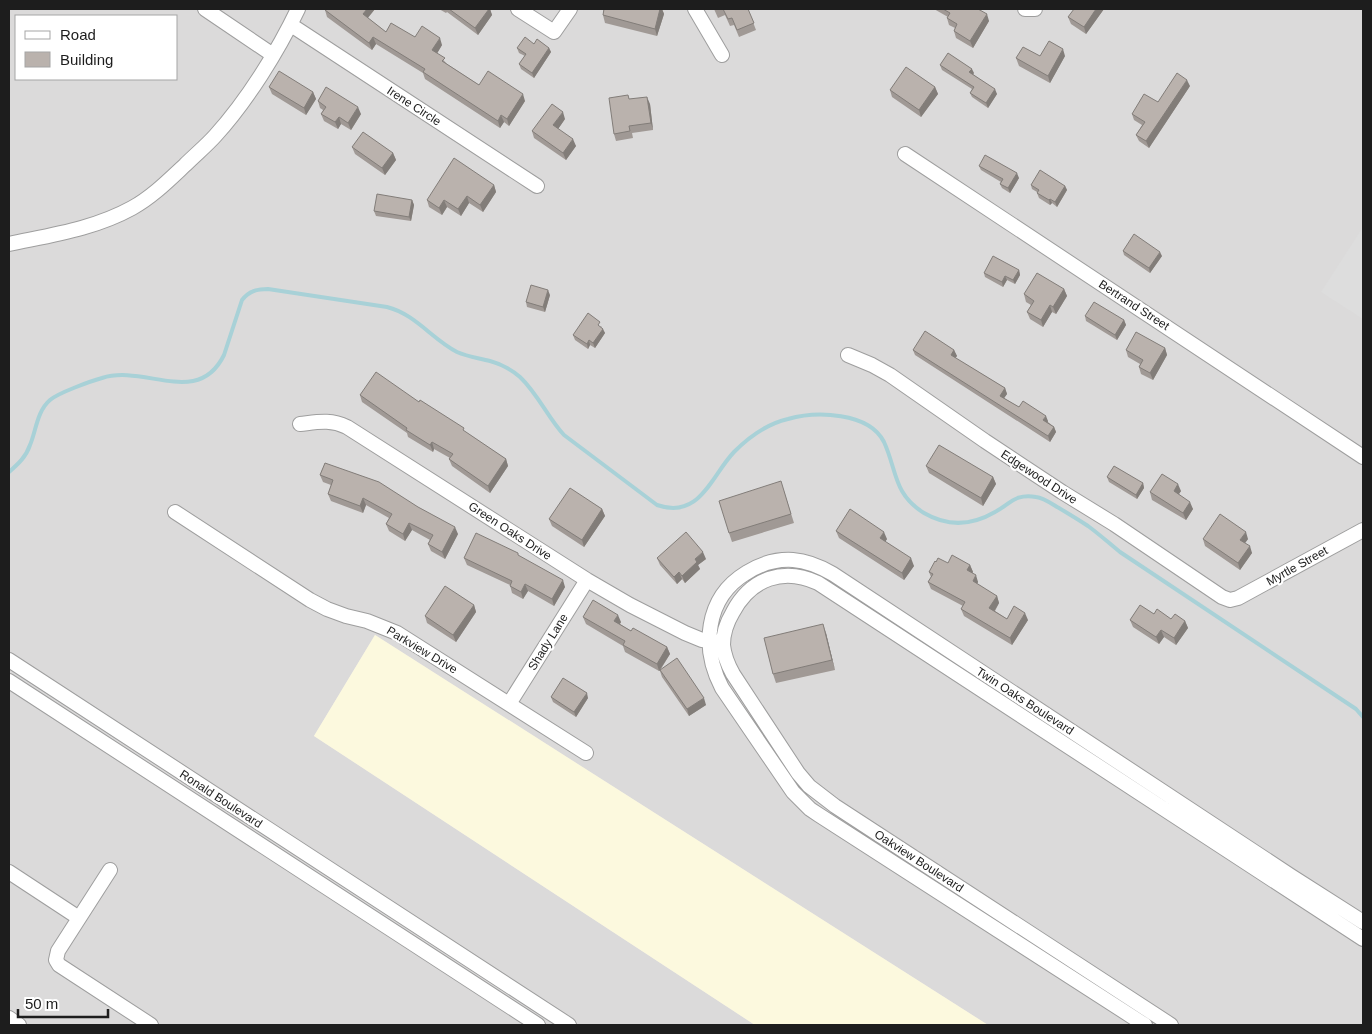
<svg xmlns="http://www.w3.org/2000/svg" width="1372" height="1034" font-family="Arial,sans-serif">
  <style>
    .residential { fill: #dbdada; fill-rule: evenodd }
    .education { fill: #fcf9de }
    .parking { fill: #ddd }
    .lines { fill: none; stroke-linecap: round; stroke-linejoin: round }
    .stream { stroke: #a8d1d7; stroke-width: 4 }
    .minor-casing { stroke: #9e9e9e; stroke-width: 16 }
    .minor { stroke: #fff; stroke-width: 14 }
    .wall { fill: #a09995 }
    .shaded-wall { fill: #827d79 }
    .building { fill: #bab2ad; stroke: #827d79 }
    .labels { text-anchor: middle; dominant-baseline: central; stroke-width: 4.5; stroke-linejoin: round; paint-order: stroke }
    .street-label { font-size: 12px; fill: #1d1d1d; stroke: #fff }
  </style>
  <rect width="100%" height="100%" fill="#ede9e4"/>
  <path class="residential" d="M9 9H1363V1025H988L375 635 314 736 755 1025H9ZM16 16H176V79H16Z"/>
  <path class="education" d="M375 635 988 1025H755L314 736Z"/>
  <path class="parking" d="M1363 227V319L1321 292Z"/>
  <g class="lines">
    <path class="stream" d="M9 472C18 464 26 457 30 445 36 431 37 411 50 400 58 393 91 381 102 378 145 364 198 408 224 355L242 300C249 291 257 289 268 289L387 307C415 314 432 339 457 352 468 357 479 358 490 361 501 364 512 370 520 377 538 394 548 418 564 435L657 505C700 520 711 476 734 452 749 437 766 424 788 419 816 411 869 412 884 442 897 470 893 494 924 513 948 527 971 526 995 512 1010 504 1016 493 1036 497 1044 498 1052 504 1059 508 1069 514 1079 520 1088 526 1099 534 1110 544 1120 552L1356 709 1363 717"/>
    <defs>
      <path id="minor" d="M205 9 273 55
        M518 9 554 32 570 9
        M695 9 722 55
        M1025 9H1035
        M291 25 537 186
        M905 154 1363 457
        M9 244C51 235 94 229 132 208 152 197 169 180 185 165 195 155 206 146 215 136 247 101 278 51 298 9
        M848 355 872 365 890 375 985 441 1062 492 1114 524 1222 597 1230 600 1238 598 1363 530
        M300 424C318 422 330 419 347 427L587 580 630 605 685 633 702 640 718 642
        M175 512 310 600 327 609 346 616 367 621 397 633 586 753
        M9 660 569 1025
        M9 681 538 1025
        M509 704 587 580
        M110 870 58 951 56 960 59 965 151 1025
        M9 872 79 918
        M9 1018 19 1025
        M1145 1025 819 815 810 809 793 792 722 688C701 648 705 598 746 573 760 564 776 559 793 560 808 561 821 567 833 574L1291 876 1363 922
        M1171 1025 835 806 809 786 798 773 733 674C728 665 724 655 723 645 723 633 727 622 733 612 751 578 784 567 818 583L1363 939"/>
    </defs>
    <use href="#minor" class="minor-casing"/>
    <use href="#minor" class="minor"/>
  </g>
  <path class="wall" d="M325 9H375L368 18 386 32 415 37 442 45 437 53 447 64 479 85 525 101 509 126 504 122 500 128 425 79 423 73 376 44 372 50 327 17 325 10Z
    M439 9H490L492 15 478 35 447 12 446 13Z
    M604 9H662L664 14 657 36 605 23 603 15Z
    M714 9H748L756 30 739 37 734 25 730 26 725 15 718 18Z
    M934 9H978L989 21 973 48 956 38 954 31 955 28 949 25 947 18 948 17Z
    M1104 9 1086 34 1071 24 1068 17Z
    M534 44 549 48 551 52 534 78 521 69 519 64 525 56 519 53 517 48Z
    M1040 56H1065L1050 83 1019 66 1016 58Z
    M940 65 974 73 973 74 997 94 988 108 972 97 970 93 972 89 942 70Z
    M1190 86 1149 148 1139 141 1136 135 1142 125 1134 120 1132 114Z
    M269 87 313 92 316 99 306 115 272 94Z
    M935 87 938 94 921 117 892 97 890 90Z
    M630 99 650 104 653 130 632 133 633 138 616 141 614 134Z
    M318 101 361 114 351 130 341 124 338 129 324 121 321 114 323 110 320 108Z
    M565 119 558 129 576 146 566 160 534 138 532 131Z
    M352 147 393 153 396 160 385 175 355 154Z
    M979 166 1019 178 1010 193 1002 188 1000 184 1001 182 981 170Z
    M494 185 496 192 483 212 469 203 461 216 447 207 442 215 429 207 427 200Z
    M1031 185 1065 186 1067 190 1057 207 1052 203 1050 205 1039 198 1037 193V192L1032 189Z
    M412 200 414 205 411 221 376 216 374 211Z
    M1123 251 1162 256 1150 273 1124 255Z
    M1019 270 1020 275 1015 284 1007 280 1003 287 985 277 984 273Z
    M1064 289 1067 296 1056 314 1052 312 1043 327 1030 319 1027 312 1031 305 1026 302 1024 294Z
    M550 295 545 312 527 307 526 302Z
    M1085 316 1124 320 1126 325 1117 340 1086 321Z
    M602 326 601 327 605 333 595 348 590 345 588 349 575 340 573 335Z
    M1165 348 1167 355 1153 380 1141 374 1139 367 1140 364 1128 357 1126 350Z
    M913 350H954L957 356 955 358 1005 388 1007 394 1004 398 1019 407 1048 421V422L1054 427 1056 432 1050 442 915 355Z
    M360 395 419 402 506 459 508 466 490 493 452 466 449 459 450 458 434 449 433 452 408 437 407 433 362 402Z
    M325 463 458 534 445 559 431 551 428 544 430 540 412 530 405 541 389 531 386 524 389 518 366 505 363 513 331 501 328 494 331 485 323 482 320 475Z
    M926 466 993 477 996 484 983 506 929 473Z
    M1107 477 1143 483 1144 488 1137 499 1109 482Z
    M784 491 794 523 732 542 729 533Z
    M1181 491 1179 494 1193 509 1186 520 1152 500 1150 492Z
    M602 509 605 516 584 547 552 526 549 519Z
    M836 531 887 539 885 542 914 566 904 580 839 538Z
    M1203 539H1248L1245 543 1252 553 1240 570 1205 546Z
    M519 556 565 587 554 606 528 591 523 599 512 593 510 585 467 565 464 558Z
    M657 558 706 559 698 565 700 569 685 583 682 579 677 584 660 565Z
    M936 562 970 565 973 572 972 573 978 582 977 584 997 596 999 603 995 611 1007 619 1028 620 1012 645 964 616 961 609 963 606 931 589 928 582 931 577 929 572Z
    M474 605 476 612 456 642 427 623 425 616Z
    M583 617 621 622 620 624 631 631 667 647 670 654 661 669 706 705 689 716 662 677 660 671H659L625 652 623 646 586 624Z
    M1171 619 1185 621 1188 628 1176 645 1164 637 1159 644 1133 627 1130 620Z
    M826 633 835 670 776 683 773 674Z
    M551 697 588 698 576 717 553 702Z"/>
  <path class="shaded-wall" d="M367 9H375L365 21 363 14Z
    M489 9H490L492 15 478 35 475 28Z
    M660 9H662L664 14 657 36 655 29Z
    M1096 9H1104L1086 34 1084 27Z
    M987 14 989 21 973 48 970 41Z
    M373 37 376 44 372 50 369 43Z
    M440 38 442 45 435 57 432 50Z
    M549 48 551 52 534 78 532 73Z
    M1063 49 1065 56 1050 83 1048 76Z
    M972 69 974 73 971 77 969 72Z
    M1187 80 1190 86 1149 148 1146 141Z
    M935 87 938 94 921 117 919 110Z
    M995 89 997 94 988 108 986 103Z
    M313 92 316 99 306 115 304 108Z
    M523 94 525 101 509 126 507 119Z
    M647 97 650 104 653 130 651 123Z
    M358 107 361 114 351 130 348 123Z
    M563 112 565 119 556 132 553 125Z
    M501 115 504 122 500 128 498 121Z
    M339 117 341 124 338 129 335 122Z
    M573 139 576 146 566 160 563 153Z
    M393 153 396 160 385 175 382 168Z
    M1017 173 1019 178 1010 193 1008 188Z
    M494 185 496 192 483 212 480 205Z
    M1065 186 1067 190 1057 207 1055 202Z
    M467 196 469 203 461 216 458 209Z
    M1050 199 1052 203 1050 205 1049 200Z
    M412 200 414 205 411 221 409 217Z
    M444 200 447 207 442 215 439 208Z
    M1160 252 1162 256 1150 273 1149 268Z
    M1019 270 1020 275 1015 284 1013 280Z
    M1005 276 1007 280 1003 287 1002 282Z
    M1064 289 1067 296 1056 314 1053 307Z
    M548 290 550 295 545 312 543 307Z
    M1050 305 1052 312 1043 327 1041 320Z
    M1124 320 1126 325 1117 340 1115 335Z
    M603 329 605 333 595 348 593 343Z
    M589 340 590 345 588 349 587 344Z
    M1165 348 1167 355 1153 380 1150 373Z
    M954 350 957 356 953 361 951 355Z
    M1005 388 1007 394 1002 401 1000 396Z
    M1046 416 1048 421 1046 426 1043 420Z
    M1054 427 1056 432 1050 442 1048 436Z
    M432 442 434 449 433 452 430 445Z
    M506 459 508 466 490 493 488 486Z
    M993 477 996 484 983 506 981 498Z
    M1143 483 1144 488 1137 499 1136 495Z
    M1178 484 1181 491 1176 498 1174 491Z
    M363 498 366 505 363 513 360 506Z
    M1190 502 1193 509 1186 520 1183 513Z
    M602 509 605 516 584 547 582 540Z
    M409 523 412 530 405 541 403 534Z
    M455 527 458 534 445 559 442 552Z
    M884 532 887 539 883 545 880 538Z
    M1246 532 1248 539 1242 547 1240 540Z
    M1250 546 1252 553 1240 570 1238 563Z
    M703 552 706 559 698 565 700 569 685 583 682 576 695 559Z
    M911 558 914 566 904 580 902 573Z
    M970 565 973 572 970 577 967 570Z
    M679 572 682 579 677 584 674 577Z
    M976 575 978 582 975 588 973 581Z
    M563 580 565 587 554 606 552 599Z
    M525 584 528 591 523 599 521 592Z
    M997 596 999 603 992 615 989 608Z
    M474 605 476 612 456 642 453 635Z
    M1025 613 1028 620 1012 645 1010 638Z
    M618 615 621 622 617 628 614 621Z
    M1185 621 1188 628 1176 645 1174 638Z
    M823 624 826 633 835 670 832 660Z
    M1161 630 1164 637 1159 644 1156 637Z
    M667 647 670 654 659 671 657 664Z
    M587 693 588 698 576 717 574 712Z
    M704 698 706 705 689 716 687 709Z"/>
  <path class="building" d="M325 9H367L363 14 386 32 391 23 415 37 422 26 440 38 432 50 445 58 442 61 479 85 488 71 523 94 507 119 501 115 498 121 423 72 425 69 373 37 369 43 325 10Z
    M449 9H489L475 28Z
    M604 9H660L655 29 603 15Z
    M723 9H748L754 23 737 30 732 18 728 19Z
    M943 9H978L987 14 970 41 954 31 957 24 947 18 950 13Z
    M1074 9H1096L1084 27 1068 17Z
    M525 37 534 44 537 39 549 48 532 73 519 64 526 54 517 48Z
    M1049 41 1063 49 1048 76 1016 58 1023 47 1040 56Z
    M948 53 972 69 969 72 995 89 986 103 970 93 974 87 940 65Z
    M906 67 935 87 919 110 890 90Z
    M279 71 313 92 304 108 269 87Z
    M1177 73 1187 80 1146 141 1136 135 1145 122 1132 114 1144 94 1158 102Z
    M326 87 358 107 348 123 339 117 335 122 321 114 326 107 318 101Z
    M628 95 629 99 647 97 651 123 629 126 630 131 614 134 609 98Z
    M552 104 563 112 553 125 573 139 563 153 532 131Z
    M363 132 393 153 382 168 352 147Z
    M985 155 1017 173 1008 188 1000 184 1003 179 979 166Z
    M454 158 494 185 480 205 467 196 458 209 444 200 439 208 427 200Z
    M1040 170 1065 186 1055 202 1050 199 1049 200 1037 193 1039 190 1031 185Z
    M377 194 412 200 409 217 374 211Z
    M1134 234 1160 252 1149 268 1123 251Z
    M993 256 1019 270 1013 280 1005 276 1002 282 984 273Z
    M1037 273 1064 289 1053 307 1050 305 1041 320 1027 312 1034 301 1024 294Z
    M531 285 548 290 543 307 526 302Z
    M1094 302 1124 320 1115 335 1085 316Z
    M588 313 600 322 598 325 603 329 593 343 589 340 587 344 573 335Z
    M925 331 954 350 951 355 1005 388 1000 396 1019 407 1023 401 1046 416 1043 420 1054 427 1048 436 913 350Z
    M1136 332 1165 348 1150 373 1139 367 1143 360 1126 350Z
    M376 372 419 402 420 400 464 428 463 430 506 459 488 486 449 459 453 454 432 442 430 445 406 430 407 428 360 395Z
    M939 445 993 477 981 498 926 466Z
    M325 463 379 482 418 507 455 527 442 552 428 544 433 535 409 523 403 534 386 524 392 514 363 498 360 506 328 494 333 480 320 475Z
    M1114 466 1143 483 1136 495 1107 477Z
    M1162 474 1178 484 1174 491 1190 502 1183 513 1150 492Z
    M781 481 791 514 729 533 719 501Z
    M570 488 602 509 582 540 549 519Z
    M850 509 884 532 880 538 911 558 902 573 836 531Z
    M1220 514 1246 532 1240 540 1250 546 1238 563 1203 539Z
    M686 532 703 552 695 559 697 562 682 576 679 572 674 577 657 558Z
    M476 533 518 553V555L563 580 552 599 525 584 521 592 510 586 512 581 464 558Z
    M952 555 970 565 967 570 976 575 973 581 997 596 989 608 1007 619 1014 606 1025 613 1010 638 961 609 965 602 928 582 933 574 929 572 935 561 936 562 938 558 948 563Z
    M445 586 474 605 453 635 425 616Z
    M593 600 618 615 614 621 631 631 633 628 667 647 657 664 623 645 625 641 583 617Z
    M1140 605 1154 614 1157 609 1171 619 1175 614 1185 621 1174 638 1161 630 1156 637 1130 620Z
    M823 624 832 660 773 674 764 638Z
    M677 658 704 698 687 709 660 670Z
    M563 678 587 693 574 712 551 697Z"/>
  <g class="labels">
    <g class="street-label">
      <text transform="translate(414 106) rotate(33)">Irene Circle</text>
      <text transform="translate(1134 305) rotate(33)">Bertrand Street</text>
      <text transform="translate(1039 477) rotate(33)">Edgewood Drive</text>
      <text transform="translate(510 531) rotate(33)">Green Oaks Drive</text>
      <text transform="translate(1297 566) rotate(-29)">Myrtle Street</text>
      <text transform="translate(548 642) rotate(-58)">Shady Lane</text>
      <text transform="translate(422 650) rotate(31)">Parkview Drive</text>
      <text transform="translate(1025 701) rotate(33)">Twin Oaks Boulevard</text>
      <text transform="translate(221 799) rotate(33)">Ronald Boulevard</text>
      <text transform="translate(919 861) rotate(33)">Oakview Boulevard</text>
    </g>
  </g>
  <rect width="1372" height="1034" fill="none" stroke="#1d1d1d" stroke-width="20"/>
  <rect x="15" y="15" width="162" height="65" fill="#ffffff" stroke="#a5a5a5"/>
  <rect x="25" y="31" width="25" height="8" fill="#ffffff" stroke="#a5a5a5"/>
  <text x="60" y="40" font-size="15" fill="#1d1d1d">Road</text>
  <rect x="25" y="52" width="25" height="15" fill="#bab2ad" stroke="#a5a5a5"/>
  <text x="60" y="65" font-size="15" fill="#1d1d1d">Building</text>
  <path d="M18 1009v8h90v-8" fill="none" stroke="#1d1d1d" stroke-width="2.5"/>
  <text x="25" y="1009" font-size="15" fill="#1d1d1d" stroke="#ffffff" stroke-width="4" paint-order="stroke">50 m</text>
</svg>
